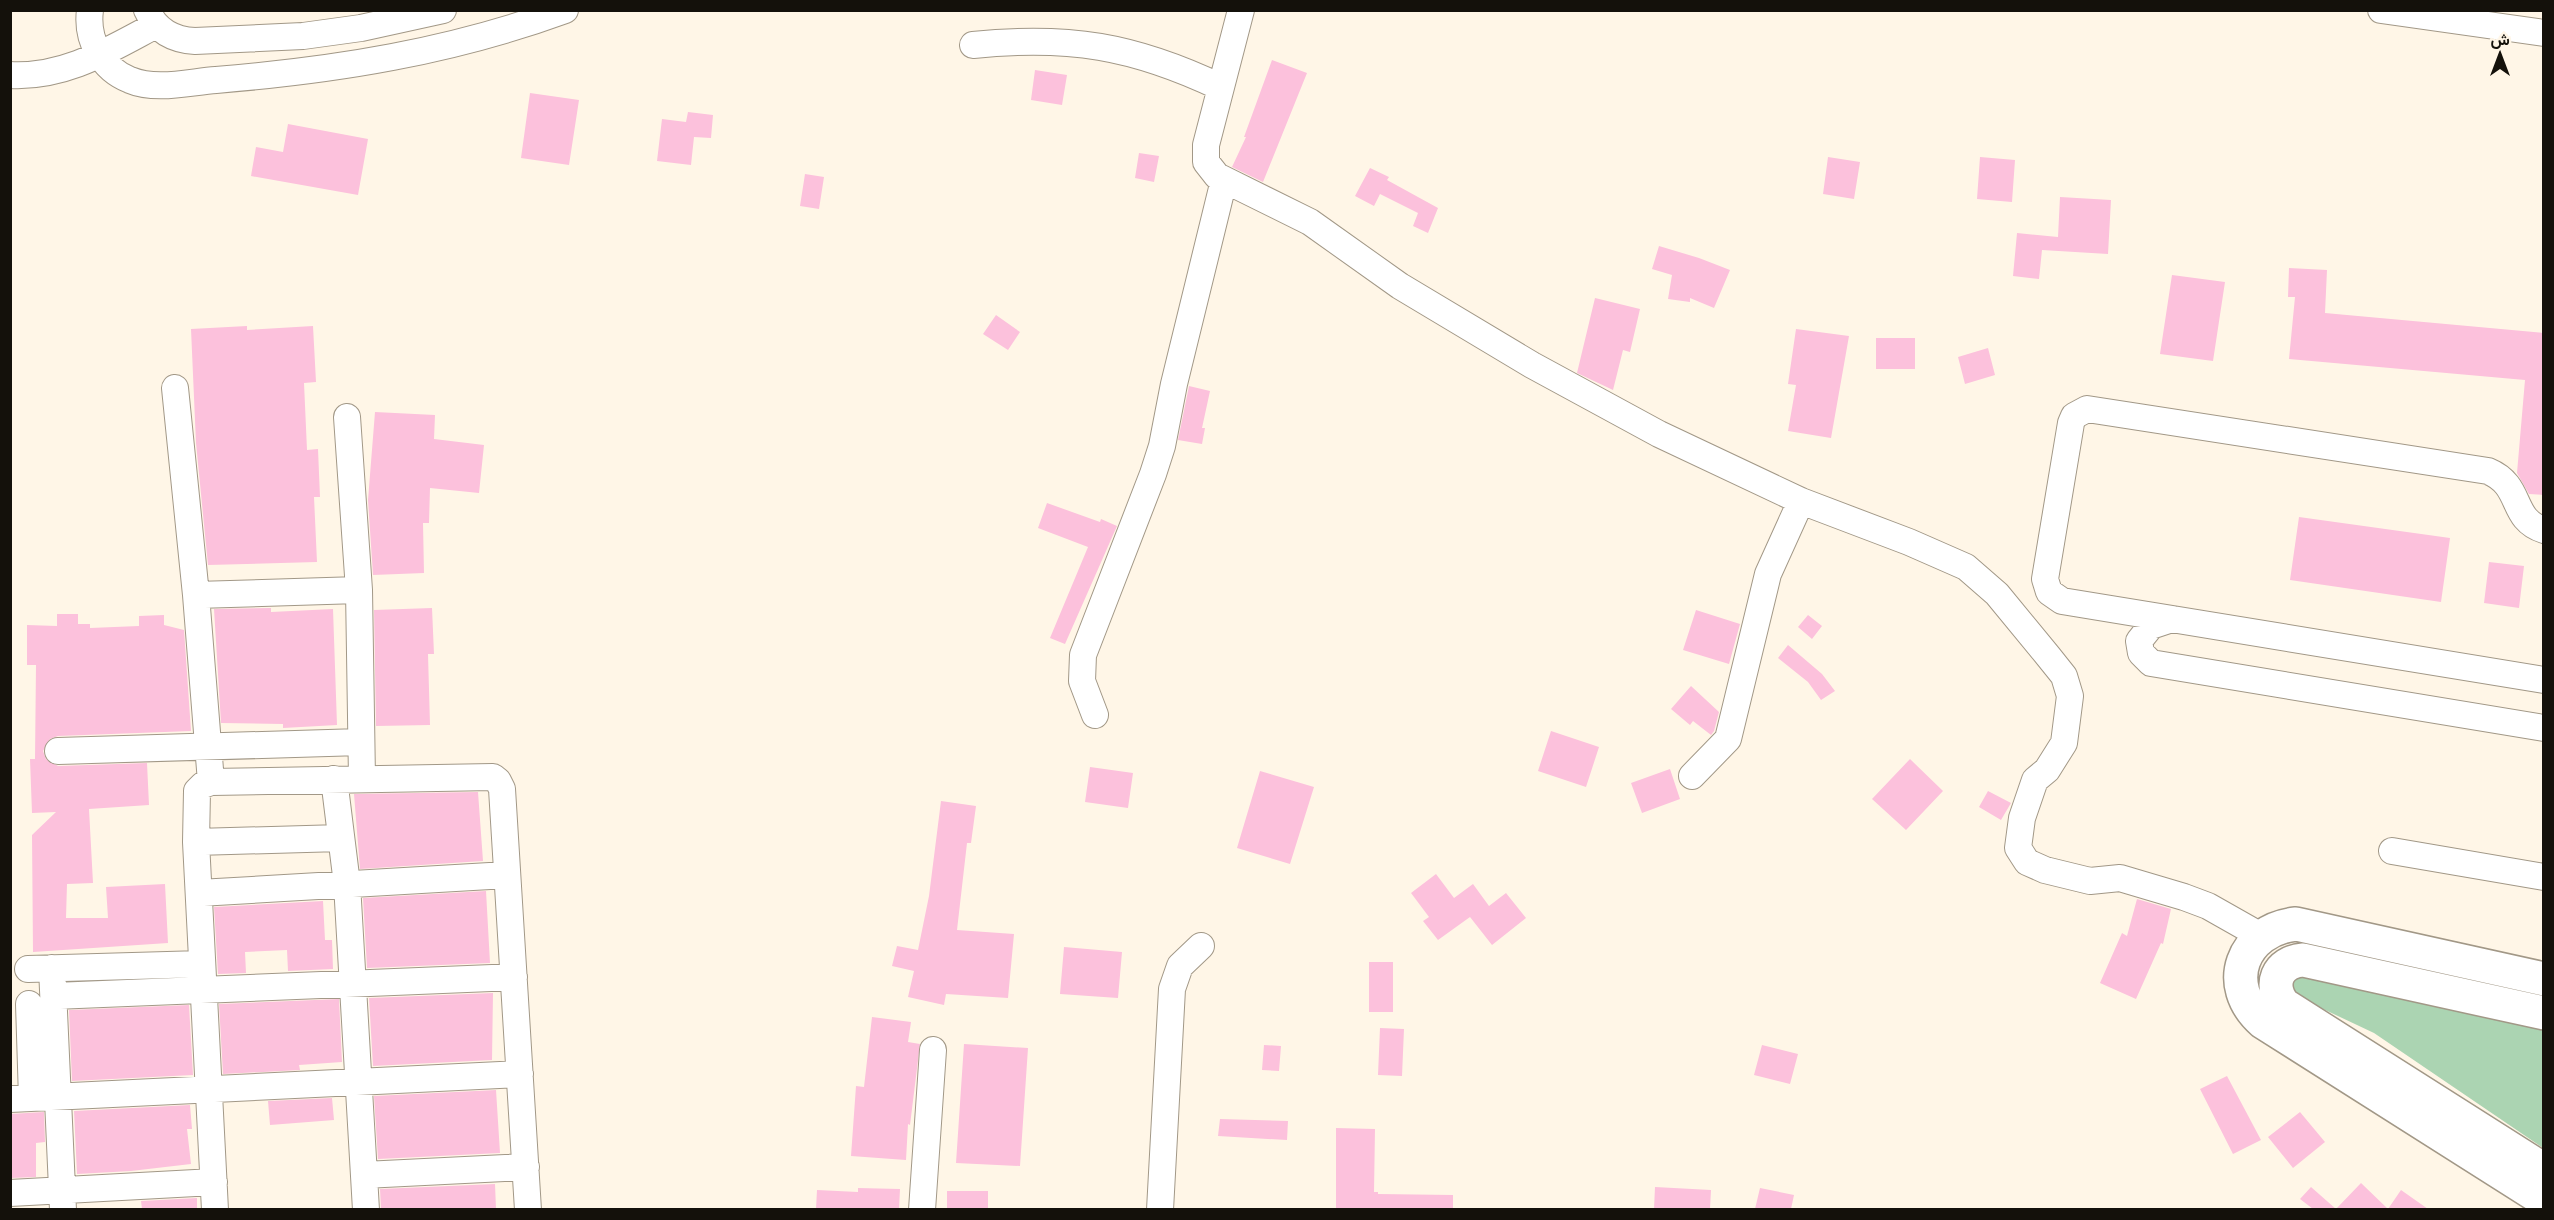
<svg xmlns="http://www.w3.org/2000/svg" width="2554" height="1220" font-family="'Libre Baskerville',Vazirmatn,serif">
  <style>
    .green { fill: #abd4b2 }
    .building { fill: #fcc1dc }
    .lines { fill: none; stroke-linecap: round; stroke-linejoin: round }
    .minor-casing { stroke: #a29887; stroke-width: 28 }
    .major-casing { stroke: #a29887; stroke-width: 36 }
    .minor { stroke: #fff; stroke-width: 26 }
    .major { stroke: #fff; stroke-width: 33 }
  </style>
  <rect width="100%" height="100%" fill="#fff6e7"/>
  <path class="green" d="M2288 968 2543 1024V1148L2374 1033 2287 992Z"/>
  <path class="building" d="M1272 60 1307 73 1263 182 1232 167 1246 137H1244Z
    M1035 70 1067 75 1062 105 1031 100Z
    M530 93 579 100 569 165 521 158Z
    M688 112 713 115 711 138 694 137 691 165 657 161 662 119 686 122Z
    M288 124 368 139 358 195 251 176 256 147 283 152Z
    M1139 153 1159 156 1154 182 1135 178Z
    M1828 157 1860 162 1854 199 1823 194Z
    M1980 157 2015 160 2012 202 1977 199Z
    M1370 168 1389 177 1387 180 1438 208 1428 233 1413 226 1418 213 1380 194 1374 206 1355 196Z
    M805 174 824 177 819 209 800 206Z
    M2060 197 2111 200 2108 254 2042 250 2039 279 2013 276 2017 233 2058 237Z
    M1659 246 1699 258 1730 270 1714 308 1690 298V302L1668 299 1672 275 1652 269Z
    M2289 268 2327 270 2325 313 2544 333V495L2529 494 2517 473 2525 380 2289 359 2295 297H2288Z
    M2172 275 2225 282 2213 361 2160 354Z
    M1595 298 1640 309 1630 352 1623 350 1613 390 1577 373Z
    M996 315 1020 332 1008 350 983 334Z
    M247 326V330L313 326 316 382 304 383 307 450 318 449 320 497H314L317 562 208 565 196 443 191 329Z
    M1796 329 1849 336 1831 438 1788 431 1796 385 1788 384Z
    M1876 338H1915V369H1876Z
    M1988 348 1995 375 1965 384 1958 357Z
    M1189 386 1210 391 1202 428H1205L1202 444 1178 440Z
    M375 412 435 415 434 439 484 445 479 493 430 488 429 523H423L424 573 373 575 368 500Z
    M1047 503 1100 522 1101 519 1117 526 1065 644 1050 638 1088 547 1038 528Z
    M2299 517 2450 538 2441 602 2290 580Z
    M2489 562 2524 566 2519 608 2484 603Z
    M271 608V612L333 609 337 725 283 728V724L221 723 214 609Z
    M432 608 434 654H428L430 725 376 726 374 610Z
    M1696 610 1740 624 1729 664 1683 650Z
    M57 614H78V624H90V628L139 626V616L164 615V625L184 630 191 731 58 736 50 739 43 751 46 759 58 766 147 763 149 805 89 809 93 883 67 884 66 918H108L106 887 165 884 168 943 33 952 32 835 56 812 32 813 30 759H35L36 665H27V625L57 626Z
    M1808 615 1822 626 1812 639 1798 627Z
    M1788 645 1822 674 1835 691 1821 700 1808 682 1778 658Z
    M1691 686 1719 712 1714 731 1711 735 1693 721 1690 725 1671 709Z
    M1551 731 1599 747 1586 787 1538 771Z
    M1910 759 1943 791 1906 830 1872 799Z
    M1090 767 1133 773 1128 808 1085 802Z
    M1670 769 1680 799 1642 813 1631 783Z
    M1260 771 1314 787 1290 864 1237 848Z
    M1988 791 2011 803 2001 820 1979 807Z
    M478 792 483 861 360 869 354 794Z
    M941 801 976 806 971 843H967L957 930 1014 934 1008 998 946 994 944 1005 908 997 914 971 892 966 897 946 918 950 929 896Z
    M1436 874 1454 898 1473 884 1489 906 1506 893 1526 918 1492 945 1470 917 1438 940 1423 921 1429 917 1411 893Z
    M486 891 490 963 367 968 363 898Z
    M2137 899 2171 909 2163 944 2161 943 2136 999 2100 983 2122 933 2127 936Z
    M323 901 325 940H332L333 969 288 971 287 950 245 952 246 973 218 974 214 907Z
    M1064 947 1122 952 1118 998 1060 994Z
    M1369 962H1393V1012H1369Z
    M493 993 492 1060 373 1066 369 998Z
    M339 999 342 1062 299 1065 300 1070 223 1074 219 1004Z
    M189 1005 193 1075 72 1081 69 1010Z
    M872 1017 911 1022 908 1042 920 1044 910 1125 908 1124 906 1160 851 1156 856 1086 864 1087Z
    M1380 1028 1404 1029 1402 1076 1378 1075Z
    M964 1044 1028 1048 1020 1166 956 1163Z
    M1264 1045 1281 1046 1279 1071 1262 1070Z
    M1762 1045 1798 1054 1790 1084 1754 1075Z
    M2227 1076 2261 1140 2233 1154 2200 1089Z
    M496 1090 500 1153 378 1159 374 1096Z
    M332 1098 334 1120 270 1125 268 1101Z
    M190 1105 192 1129H187L191 1164 131 1171 77 1174 74 1111Z
    M44 1112 45 1142 36 1143V1177L10 1178V1114Z
    M2300 1112 2325 1142 2293 1168 2268 1137Z
    M1220 1119 1288 1121 1287 1140 1218 1136Z
    M1336 1128 1375 1129 1374 1192H1378V1194L1453 1195V1209H1336Z
    M2361 1183 2388 1209 2401 1190 2428 1209H2313L2300 1199 2311 1187 2336 1209Z
    M495 1184 496 1209H381L380 1189Z
    M1655 1187 1711 1190 1710 1209H1654Z
    M858 1188 900 1189 899 1209H816L817 1190 858 1192Z
    M1760 1188 1794 1195 1791 1209H1755Z
    M947 1191H988V1209H947Z
    M197 1198V1209H142L141 1201Z"/>
  <g class="lines">
    <defs>
      <path id="minor" d="M90 10C86 40 102 69 130 80 156 91 189 82 216 80 336 70 450 52 565 10
        M147 10C156 31 174 40 195 41L303 36 361 28 443 10
        M1241 10 1206 145V162L1217 176 1310 222 1400 286 1532 365 1659 434 1801 501 1909 542 1966 567 1997 594 2048 656 2064 676 2070 696 2064 743 2047 770 2035 780 2022 818 2018 848 2027 862 2045 870 2090 881 2120 878 2184 897 2208 906 2261 936
        M2381 10 2544 33
        M973 45C1068 35 1134 46 1220 87
        M10 75C65 78 109 50 156 25
        M175 388 196 595 211 782
        M347 417 359 590 362 779
        M2544 530C2509 519 2524 486 2488 471L2087 409 2074 416 2071 423 2045 579 2049 592 2062 601 2544 680
        M196 595 359 590
        M2172 619 2151 626 2139 641 2141 653 2151 663 2544 728
        M1095 715 1082 681 1083 655 1153 474 1162 446 1174 384 1224 180
        M58 751 361 742
        M1692 776 1728 739 1768 574 1801 501
        M334 779 347 884 366 1210
        M196 842 341 838
        M2392 851 2544 877
        M199 893 507 875
        M52 968 63 1210
        M28 969 202 964
        M54 996 514 977
        M29 1004 32 1098
        M10 1099 520 1074
        M364 1175 526 1167
        M10 1193 214 1182
        M215 1210 196 842 197 791 203 785 211 782 493 777 498 781 502 789 528 1210
        M922 1210 933 1050
        M1160 1210 1172 989 1180 966 1201 946"/>
      <path id="major" d="M2544 979 2296 924C2242 930 2221 985 2263 1022L2544 1200
        M2544 1013 2303 960C2277 962 2268 985 2284 1005L2544 1170"/>
    </defs>
    <use href="#minor" class="minor-casing"/>
    <use href="#major" class="major-casing"/>
    <use href="#minor" class="minor"/>
    <use href="#major" class="major"/>
  </g>
  <rect width="2554" height="1220" fill="none" stroke="#14110b" stroke-width="24"/>
  <g transform="translate(2500 54)" stroke="#fff6e7" stroke-width="4.5" paint-order="stroke">
  <path d="M0-4.5L10 22L0 15L-10 22Z" fill="#14110b"/>
  <text y="-9" font-size="16" font-weight="bold" text-anchor="middle" fill="#14110b">ش</text>
  </g>
</svg>
